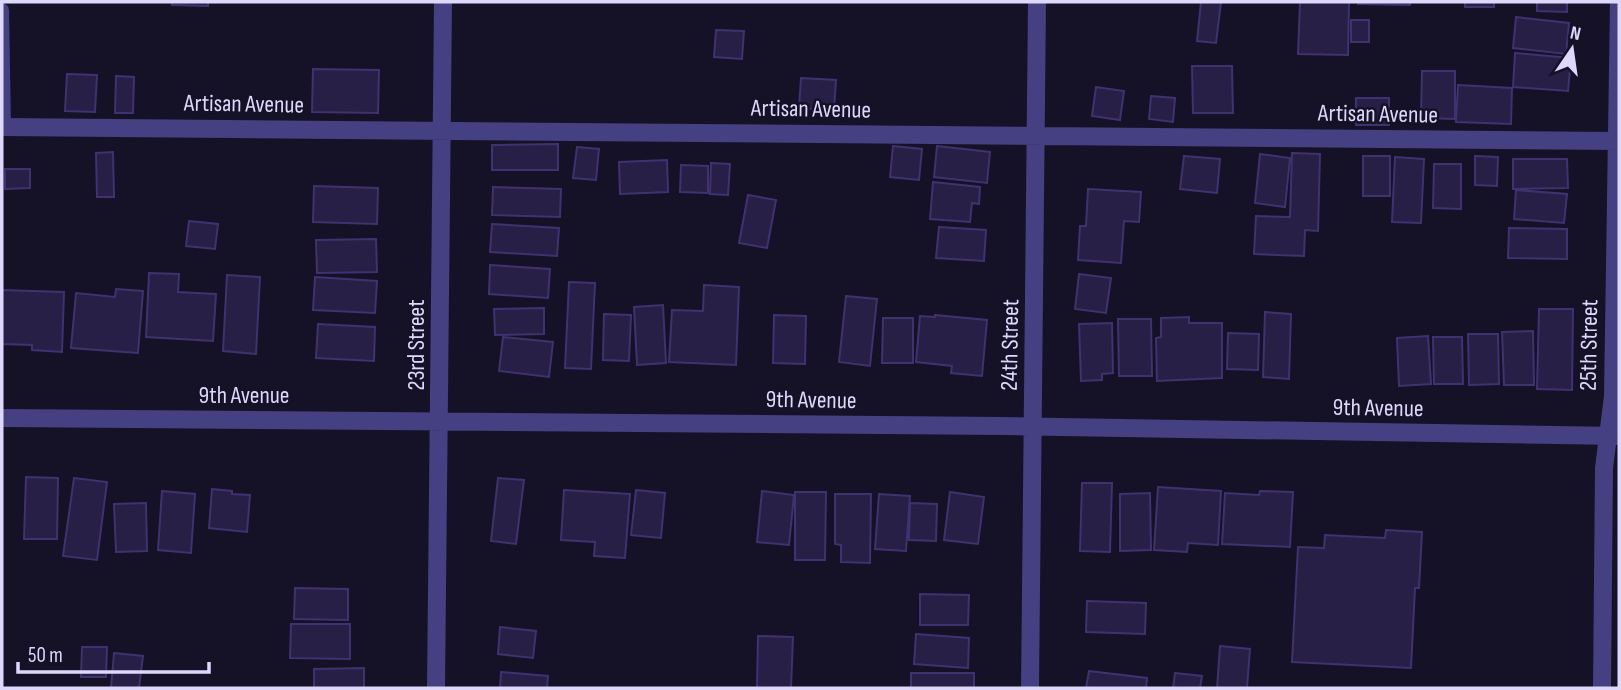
<svg xmlns="http://www.w3.org/2000/svg" width="1621" height="690" font-family="'Sofia Sans Condensed',sans-serif">
  <style>
    .building { fill: #271f45; stroke: #403270; stroke-width: 2 }
    .lines { fill: none; stroke-linecap: round; stroke-linejoin: round }
    .lane { stroke: #444081; stroke-width: 14 }
    .street { stroke: #444081; stroke-width: 18 }
    .labels { text-anchor: middle; dominant-baseline: central; stroke-width: 5; stroke-linejoin: round; paint-order: stroke }
    .street-label { font-size: 24px; fill: #ded9fc; stroke: #151126 }
  </style>
  <rect width="100%" height="100%" fill="#151126"/>
  <path class="building" d="M172 2H208V6L172 5Z
    M1201 2H1221L1216 43 1197 41Z
    M1300 2H1349L1348 55 1298 54Z
    M1358 2H1410V5L1358 4Z
    M1465 2H1494V7H1465Z
    M1537 2H1567V12L1537 11Z
    M1516 17 1569 23 1566 54 1513 48Z
    M1351 20H1369V42H1351Z
    M716 30 744 31 742 59 714 57Z
    M1515 53 1571 58 1568 91 1513 87Z
    M1192 66H1232L1233 113H1193Z
    M313 69 379 70 378 113 312 112Z
    M1422 71H1455V119L1421 118Z
    M67 74 97 75 95 112 65 111Z
    M116 76 134 77 133 113H115Z
    M801 78 836 80 834 110 799 108Z
    M1458 85 1512 88 1511 124 1456 122Z
    M1096 87 1124 91 1120 120 1092 116Z
    M1151 96 1175 98 1173 122 1149 119Z
    M1356 98H1389V125H1356Z
    M558 144V170H492V145Z
    M893 146 922 149 919 180 890 177Z
    M937 146 990 152 987 183 934 177Z
    M577 147 599 149 596 180 573 178Z
    M113 152 114 197H97L96 153Z
    M1292 153 1320 154 1318 231 1305 230 1304 256 1254 254 1256 216 1290 217Z
    M1260 154 1290 158 1285 207 1255 203Z
    M1184 156 1220 159 1217 193 1180 189Z
    M1363 156H1390V196H1363Z
    M1475 156 1498 157 1497 186 1475 185Z
    M1395 157 1424 159 1421 223 1392 222Z
    M1513 159H1567L1568 188 1513 189Z
    M667 160 668 192 620 194 619 162Z
    M711 163 730 164 728 195 710 194Z
    M1434 164H1461V209L1433 208Z
    M681 165 708 166V193L680 192Z
    M5 169H30V188L5 189Z
    M933 182 980 187 979 204 972 203 970 222 930 219Z
    M314 186 378 188 377 224 313 222Z
    M493 187 561 189 560 217 492 215Z
    M1088 189 1141 192 1139 222 1124 221 1121 263 1078 260 1080 226H1086Z
    M1516 190 1567 194 1564 223 1514 219Z
    M748 195 776 200 767 248 739 243Z
    M189 221 218 224 215 249 186 246Z
    M492 224 559 228 557 256 490 252Z
    M939 227 986 230 984 261 936 258Z
    M1509 228 1567 229V259L1508 258Z
    M376 239 377 272 317 273 316 240Z
    M490 265 550 269 548 298 489 294Z
    M149 273 179 274 178 292 216 294 213 341 146 337Z
    M1079 274 1111 278 1106 313 1075 309Z
    M227 275 260 277 256 354 223 351Z
    M315 277 377 281 375 313 313 310Z
    M569 282 595 283 591 369 565 368Z
    M704 285 739 287 736 365 669 362 672 310 703 311Z
    M116 289 143 291 138 353 71 348 76 293 115 297Z
    M2 290 64 292 62 352 32 350V345L2 344Z
    M846 296 877 299 870 366 839 362Z
    M663 305 666 363 637 365 634 307Z
    M544 308V334L495 335 494 309Z
    M1539 309H1573L1572 390 1537 389Z
    M1265 312 1291 314 1289 379 1263 377Z
    M604 314 631 315 629 361 603 360Z
    M774 315 806 316 805 364 773 363Z
    M935 315 987 320 982 376 951 373 952 366 916 362 920 316 935 317Z
    M1189 317V323H1222V378L1157 381 1156 338 1161 337V318Z
    M883 318H913V363H882Z
    M1118 319H1151L1152 376H1119Z
    M1112 323 1113 373 1102 374V380L1081 381 1079 324Z
    M318 324 375 327 374 361 316 358Z
    M1533 331 1534 385H1504L1502 332Z
    M1228 333 1259 334 1258 370 1227 369Z
    M1468 334H1498L1499 384 1469 385Z
    M1428 336 1431 384 1399 386 1397 338Z
    M503 337 553 342 549 377 499 371Z
    M1433 337H1462L1463 384H1434Z
    M26 477 58 478 57 539H24Z
    M74 478 107 482 97 560 63 556Z
    M498 478 524 480 516 544 491 541Z
    M1082 483H1112L1110 552 1080 551Z
    M1158 487 1221 491 1218 545 1188 543 1187 552 1154 550Z
    M212 489 232 491V494L250 495 247 532 209 528Z
    M564 490 630 494 625 558 594 556 595 542 561 540Z
    M636 490 665 493 661 538 631 535Z
    M162 491 195 494 191 553 158 550Z
    M762 491 794 495 789 545 757 542Z
    M1260 491 1293 492 1290 547 1222 544 1225 493 1259 495Z
    M795 492H826L825 560H795Z
    M950 492 984 497 978 544 944 540Z
    M1150 493 1151 550 1120 551V494Z
    M835 494H871L870 563 841 562V545L835 544Z
    M879 494 910 496 906 551 875 549Z
    M146 503 147 551 116 552 114 504Z
    M910 503 937 504 936 541 909 540Z
    M1386 530 1422 532 1419 588H1415L1411 668 1292 662 1298 547 1324 548 1325 535 1385 538Z
    M295 588 348 589V620L294 619Z
    M920 594 969 595 968 625H920Z
    M1087 601 1146 603 1145 634 1086 632Z
    M291 624H350V659L290 658Z
    M500 627 536 631 533 658 498 654Z
    M916 634 969 638 968 668 914 664Z
    M758 636 793 637 791 688H757Z
    M1220 646 1250 649 1247 688H1217Z
    M82 647H107L106 677H81Z
    M114 653 143 656 139 688H111Z
    M364 668V688H314V669Z
    M1089 671 1147 678 1146 688H1086Z
    M501 672 548 676 547 688H500Z
    M911 673H974V688H911Z
    M1175 673 1202 676 1200 688H1173Z"/>
  <g class="lines">
    <path class="lane" d="M2 10 4 127"/>
    <path class="street" d="M2 127 1619 141
      M2 418 1001 426 1619 436
      M436 688 443 2
      M1030 688 1037 2
      M1602 688 1604 468 1613 396 1619 2"/>
  </g>
  <g class="labels">
    <g class="street-label">
      <text transform="translate(244 104) rotate(1)">Artisan Avenue</text>
      <text transform="translate(811 109) rotate(1)">Artisan Avenue</text>
      <text transform="translate(1378 114) rotate(1)">Artisan Avenue</text>
      <text transform="translate(416 345) rotate(-90)">23rd Street</text>
      <text transform="translate(1010 345) rotate(-89)">24th Street</text>
      <text transform="translate(1589 345) rotate(-89)">25th Street</text>
      <text x="244" y="395">9th Avenue</text>
      <text transform="translate(811 400) rotate(1)">9th Avenue</text>
      <text transform="translate(1378 408) rotate(1)">9th Avenue</text>
    </g>
  </g>
  <rect width="1621" height="690" fill="none" stroke="#ded9fc" stroke-width="7"/>
  <g transform="translate(1572 49) rotate(13)" stroke="#151126" stroke-width="5" paint-order="stroke">
  <path d="M0-5L12 26L0 18L-12 26Z" fill="#ded9fc"/>
  <text y="-10" font-size="19" font-weight="bold" text-anchor="middle" fill="#ded9fc">N</text>
  </g>
  <path d="M18 662v10h191v-10" fill="none" stroke="#ded9fc" stroke-width="3.5"/>
  <text x="28" y="662" font-size="21" fill="#ded9fc" stroke="#151126" stroke-width="5" paint-order="stroke">50 m</text>
</svg>
